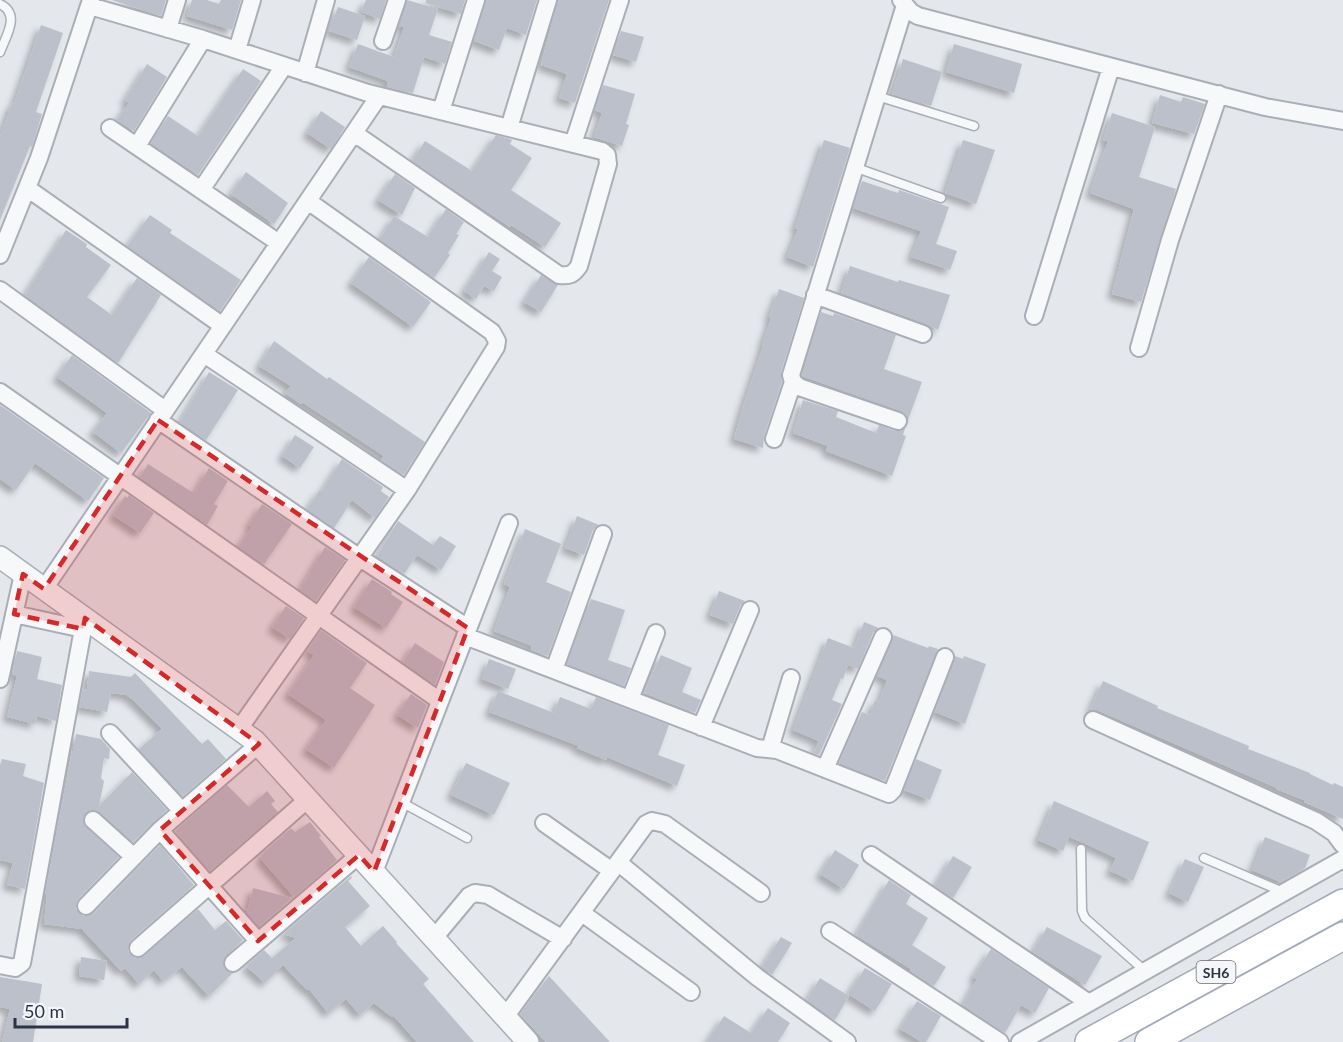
<svg xmlns="http://www.w3.org/2000/svg" width="1343" height="1042" font-family="Lato,sans-serif">
  <style>
    .building { fill: #bbc0ca; filter: url(#shadow) }
    .lines { fill: none; stroke-linecap: round; stroke-linejoin: round }
    .service-casing { stroke: #a9aeb7; stroke-width: 11 }
    .minor-casing { stroke: #a9aeb7; stroke-width: 20 }
    .tertiary-casing { stroke: #a9aeb7; stroke-width: 24 }
    .primary-casing { stroke: #a3abb8; stroke-width: 30 }
    .service { stroke: #f7f8fa; stroke-width: 8 }
    .minor { stroke: #f7f8fa; stroke-width: 16 }
    .tertiary { stroke: #f7f8fa; stroke-width: 21 }
    .primary { stroke: #fff; stroke-width: 27 }
    .marked { fill: #d62828; fill-opacity: 0.2; stroke: #d62828; stroke-width: 4.5; stroke-dasharray: 12 8; stroke-linejoin: round }
    .labels { text-anchor: middle; dominant-baseline: central; stroke-width: 4.5; stroke-linejoin: round; paint-order: stroke }
    .shield { fill: #f4f6f9; stroke: #676e7b; stroke-width: 1.5 }
    .shield-label { font-size: 14px; font-weight: bold; fill: #2b3445 }
  </style>
  <defs>
    <filter id="shadow"><feDropShadow dx="-5" dy="5" stdDeviation="3" flood-color="#0004"/></filter>
  </defs>
  <rect width="100%" height="100%" fill="#e4e7ec"/>
  <path class="building" d="M112 0H166L161 16Z
    M192 0H207L219 4 221 0H241L232 30 187 16Z
    M366 0H386L380 19 361 12Z
    M407 0 438 9 429 35 452 42 445 64 424 57 413 93 387 87 388 81 349 67 358 44 394 57 404 27 399 26Z
    M426 0H465L461 14 426 3Z
    M486 0H537L526 35 507 28 499 50 474 41Z
    M558 0H609L575 103 559 98 567 74 541 65Z
    M338 7 365 16 357 40 329 31Z
    M41 25 63 33 36 112 42 114 32 147 30 146 0 220V137L12 103 14 104Z
    M621 31 644 37 636 62 613 55Z
    M954 44 1022 64 1014 93 946 72Z
    M903 59 942 72 931 106 892 94Z
    M147 64 167 77 134 131 117 120 129 103 125 100Z
    M243 69 261 81 198 175 151 143 168 116 198 136Z
    M603 85 635 94 626 124 629 125 622 146 594 137 602 113 595 110Z
    M1160 95 1181 102 1183 97 1205 104 1194 134 1152 123Z
    M321 111 345 127 331 149 307 133Z
    M1112 113 1155 127 1139 177 1176 189 1141 302 1112 294 1134 209 1090 193 1108 141 1103 140Z
    M496 135 510 139 512 140 510 144 532 158 511 190 561 223 545 247 511 225 510 227 412 161 425 141 472 171Z
    M824 140 850 148 813 267 787 257 798 229 795 228Z
    M963 140 995 150 976 204 945 193Z
    M246 172 288 203 274 224 231 194Z
    M395 174 415 188 402 215 378 200Z
    M862 181 898 193 899 190 949 207 936 244 957 251 950 270 911 257 921 231 853 208Z
    M446 209 464 222 456 234 459 235 448 253 450 255 434 278 380 239 394 216 428 237Z
    M150 215 172 230 170 233 241 280 220 311 127 246Z
    M66 230 87 244 86 247 111 265 87 297 112 315 137 278 161 295 118 363 25 295Z
    M489 252 500 259 492 271 502 277 494 291 484 286 476 299 464 291Z
    M369 257 431 302 413 327 351 283Z
    M850 266 898 282 899 280 950 295 938 330 927 324 841 293Z
    M541 275 558 285 541 312 524 302Z
    M779 289 804 298 781 372 782 382 764 436 763 448 734 439 743 406 763 346H762L771 318 769 317Z
    M821 312 833 316 834 313 896 335 884 369 922 382 908 420 906 415 901 411 802 376Z
    M274 341 327 379 329 377 425 442 404 475 381 460 384 456 302 402 301 404 285 393 291 386 259 366Z
    M72 355 151 413 121 453 93 432 107 413 57 377Z
    M209 372 238 390 206 440 180 422Z
    M803 400 838 411 836 417 876 433 879 425 895 431 905 428 903 435 906 436 892 476 826 451 828 446 793 433Z
    M0 405 104 478 88 501 35 463 16 490 0 479Z
    M295 435 314 447 300 468 282 456Z
    M342 459 383 487 381 491 389 497 375 518 352 500 334 528 307 509 320 490 322 491Z
    M148 464 192 492H195L209 468 228 481 214 504 218 506 207 525 140 477Z
    M129 495 154 513 140 533 113 515 125 496 127 498Z
    M262 504 292 524 264 564 238 547 252 527 249 525Z
    M577 516 599 525 593 530 584 555 565 548Z
    M398 521 433 545 440 536 456 546 441 570 417 555 404 574 377 556Z
    M525 529 561 544 546 582 571 592 548 656 531 650 532 646 494 631 510 587 504 584Z
    M325 547 345 560 316 601 300 590Z
    M372 579 392 592 391 594 403 602 386 628 354 607Z
    M719 591 745 601 740 606 733 624 710 615Z
    M591 599 625 610 608 660 631 668 624 686 567 664Z
    M286 606 304 618 290 639 272 627Z
    M864 622 879 628 873 633 858 669 848 665 843 679 841 678 832 700 842 704 819 755 814 753 819 741 793 730 828 638 854 648Z
    M321 630 367 663 350 688 375 705 334 768 306 749 326 720 288 694 314 655 307 651Z
    M893 635 928 648 929 646 938 649 885 781 839 763 862 712 870 715 875 700 879 702 887 680 877 676Z
    M415 643 444 662 435 685 403 662Z
    M17 651 42 657 37 679 62 685 56 721 37 716 35 724 7 717 17 676 12 674Z
    M661 655 692 668 682 692 701 700 695 713 644 693Z
    M955 656 963 659 964 656 986 664 965 724 935 712Z
    M489 659 516 669 508 689 482 679Z
    M89 671 131 677 135 673 202 744 208 739 226 759 183 796 139 749 162 729 132 699 126 695 111 693 107 712 79 707 83 689 87 690Z
    M1103 681 1158 706 1157 708 1249 746 1248 749 1310 773V774L1333 785 1334 783 1343 787V819L1304 802V800L1276 789 1277 788 1097 710H1090Z
    M498 691 554 713 560 697 591 709 596 697 669 725 658 755 685 765 677 786 607 757 606 760 577 748 579 746 489 712Z
    M411 694 427 705 418 728 397 715Z
    M76 734 101 739 110 749 109 759 104 758 101 778 104 781 99 806 132 772 167 810 133 842 100 812 95 810 86 813 83 818 86 827 119 857 78 899 76 904V909L83 916 93 914 160 845 194 885 131 940 128 945V951L135 958 144 956 198 909 215 930 226 921 243 940 223 960 225 969 233 973 209 996 182 967 163 981 154 970 139 984 125 968 121 971 82 929 44 924 47 894H45L72 751 73 752Z
    M2 759 26 764 23 776 44 783 25 889 7 885 13 863 0 860V766Z
    M916 759 942 770 930 800 904 790Z
    M466 763 510 783 494 815 451 795Z
    M227 785 249 807 267 791 275 801 271 804 278 812 210 871 175 831Z
    M1054 801 1149 842 1133 881 1110 871 1116 858 1084 843 1069 837 1063 851 1038 840Z
    M310 822 321 836 319 837 337 860 294 897 261 859 263 853 291 828 295 832Z
    M1265 837 1310 855 1305 868 1281 882 1252 870Z
    M835 850 859 865 844 889 820 874Z
    M953 856 972 867 953 898 935 886Z
    M1185 859 1204 867 1188 902 1169 893Z
    M351 876 352 878 348 881 370 906 345 927 361 946 383 926 397 942 396 943 429 979 423 984 474 1042H417L393 1015 392 1017 374 1003 360 1015 346 999 328 1013 309 989 307 990 283 965 265 983 246 966 264 950 272 958 296 938 283 934Z
    M889 880 911 895 906 904 928 918 912 945 946 967 934 986 910 971 911 969 856 935Z
    M253 888 292 898 259 927 247 912Z
    M1047 927 1102 956 1085 985 1033 952Z
    M781 937 792 943 772 975 762 967Z
    M991 949 1049 988 1035 1013 1021 1005 1005 1033 963 1005 977 979 973 977Z
    M81 957 107 961 104 980 79 976Z
    M865 968 892 984 875 1011 848 994Z
    M549 976 610 1042H546L520 1014Z
    M0 977 42 984 33 1042H2L10 1009 0 1007Z
    M820 978 849 996 835 1020 807 1000Z
    M917 1001 941 1016 926 1042H922L900 1029Z
    M768 1008 790 1023 778 1042H707L724 1016 751 1033Z"/>
  <g class="lines">
    <defs>
      <path id="service" d="M0 4C21 14 6 36 0 52
        M877 96 974 126
        M854 167 941 198
        M401 802 467 838
        M1081 849 1082 911 1085 918 1145 971
        M1204 858 1283 892"/>
      <path id="minor" d="M901 0 911 12 918 16 1265 107 1343 121
        M90 6 203 39 368 93 602 151 607 155 608 164 579 266C573 275 569 276 559 275L354 133
        M168 29 177 0
        M383 41 397 0
        M237 50 252 0
        M305 73 326 0
        M441 111 476 0
        M110 128 279 243
        M509 128 548 0
        M573 144 620 0
        M137 146 203 39
        M27 188 223 326
        M201 190 284 66
        M0 255 39 158 91 0
        M0 290 165 410
        M815 295 923 334
        M1034 316 1111 67
        M1139 348 1170 240 1219 94
        M204 354 407 490
        M0 392 440 701
        M158 420 360 558 468 628
        M898 421 799 387 793 382 791 375 905 5
        M774 439 793 382
        M44 589 379 96
        M14 614 83 629
        M465 636 757 748 777 750 889 794 893 790 945 657
        M554 670 603 534
        M0 679 23 574
        M630 699 656 633
        M1093 720 1316 821 1334 833 1343 845
        M701 727 750 610
        M239 729 407 490 496 347 497 341 492 332 308 201
        M110 733 182 811
        M770 749 791 678
        M825 769 883 637
        M93 820 134 857
        M544 823 612 871
        M160 830 258 941
        M871 855 1089 1003
        M619 863 757 977 847 1042
        M374 872 509 523
        M86 906 160 830 259 744
        M582 913 691 992
        M830 931 1000 1042
        M434 938 469 896 475 893 488 895 563 939
        M138 948 308 799
        M233 963 359 855
        M0 965 15 968 22 963 85 618
        M505 1017 646 824 652 821 665 824 761 893
        M1020 1042 1343 859"/>
      <path id="tertiary" d="M0 557 255 741 528 1042"/>
      <path id="primary" d="M1089 1042 1343 903
        M1149 1042 1343 936"/>
    </defs>
    <use href="#service" class="service-casing"/>
    <use href="#minor" class="minor-casing"/>
    <use href="#tertiary" class="tertiary-casing"/>
    <use href="#primary" class="primary-casing"/>
    <use href="#service" class="service"/>
    <use href="#minor" class="minor"/>
    <use href="#tertiary" class="tertiary"/>
    <use href="#primary" class="primary"/>
  </g>
  <path class="marked" d="M158 420 468 628 374 872 359 855 258 941 160 830 259 744 85 618 83 629 14 614 23 574 44 589Z"/>
  <g class="labels">
    <rect class="shield" x="1196.5" y="961" width="39" height="22" rx="4.5"/>
    <g class="shield-label">
      <text x="1216" y="972">SH6</text>
    </g>
  </g>
  <path d="M15 1018v9h112v-9" fill="none" stroke="#2b3445" stroke-width="3"/>
  <text x="24" y="1018" font-size="18" fill="#2b3445" stroke="#f4f6f9" stroke-width="4.5" paint-order="stroke">50 m</text>
</svg>
